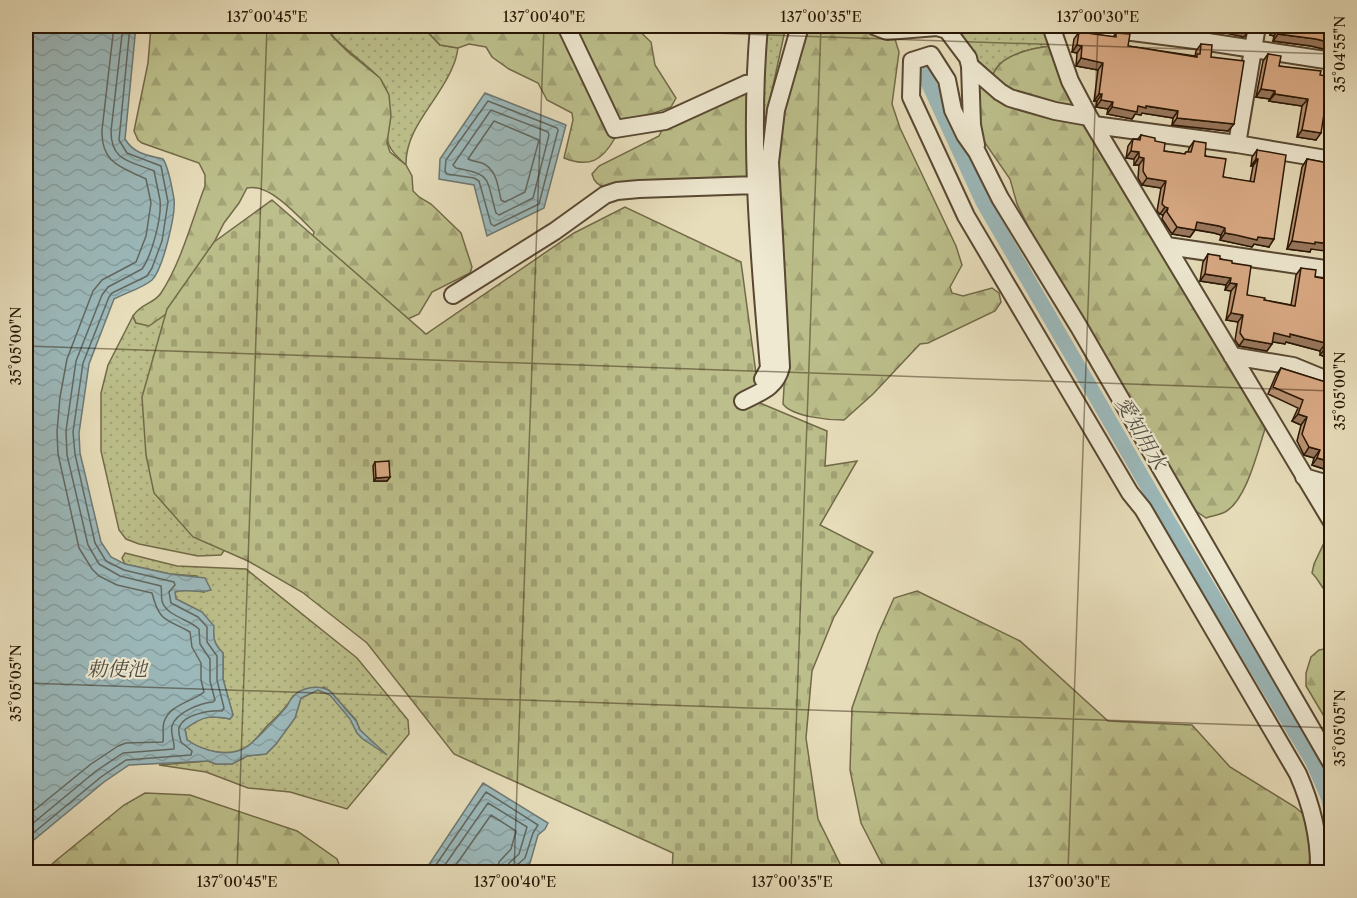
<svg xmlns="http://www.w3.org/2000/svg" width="1357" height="898" font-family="'Libre Caslon Text','Noto Serif JP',serif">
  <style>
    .grass { fill: url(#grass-dots); stroke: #726a48; stroke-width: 1.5 }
    .forest { fill: url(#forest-firs); stroke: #726a48; stroke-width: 1.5 }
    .cemetery { fill: url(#cemetery-stones); stroke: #726a48; stroke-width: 1.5 }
    .water { fill: url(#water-waves); stroke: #6e7872; stroke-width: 1.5 }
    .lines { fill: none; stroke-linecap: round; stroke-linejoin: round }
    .shore { stroke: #626860; stroke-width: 1.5 }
    .canal { stroke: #9cb9bb; stroke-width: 15 }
    .street-casing { stroke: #584832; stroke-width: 20 }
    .street { stroke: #efe9d2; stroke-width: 16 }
    .wall { fill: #bb9373; stroke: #281604; stroke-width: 1.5 }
    .shaded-wall { fill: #99785e; stroke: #281604; stroke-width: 1.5 }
    .building { fill: #daab86; stroke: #281604; stroke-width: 1.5 }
    .ticks { fill: none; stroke: #281604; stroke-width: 1.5; stroke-opacity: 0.45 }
    .labels { text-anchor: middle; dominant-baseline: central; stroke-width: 4.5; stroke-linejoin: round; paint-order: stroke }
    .water-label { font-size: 20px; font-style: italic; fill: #514f44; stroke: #efe9d2 }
    .neatline { fill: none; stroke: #281604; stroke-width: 2 }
    .ticks-label { font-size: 15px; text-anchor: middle; fill: #281604 }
  </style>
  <defs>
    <pattern id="grass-dots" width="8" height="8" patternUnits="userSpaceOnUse" patternTransform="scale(1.5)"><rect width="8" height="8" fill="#bcbf8b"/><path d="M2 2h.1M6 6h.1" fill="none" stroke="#a2a376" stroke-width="1.8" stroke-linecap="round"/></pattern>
    <pattern id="forest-firs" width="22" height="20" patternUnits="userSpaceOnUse" patternTransform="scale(1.5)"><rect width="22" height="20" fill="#bcbf8b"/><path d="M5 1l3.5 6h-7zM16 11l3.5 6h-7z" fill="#a2a376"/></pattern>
    <pattern id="cemetery-stones" width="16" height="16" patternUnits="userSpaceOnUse" patternTransform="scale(1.5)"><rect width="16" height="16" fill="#bcbf8b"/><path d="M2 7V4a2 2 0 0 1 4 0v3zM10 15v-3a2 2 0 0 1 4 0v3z" fill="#a2a376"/></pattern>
    <pattern id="water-waves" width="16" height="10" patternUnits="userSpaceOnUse" patternTransform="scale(1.5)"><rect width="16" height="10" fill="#9cb9bb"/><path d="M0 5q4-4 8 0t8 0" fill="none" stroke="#869e9f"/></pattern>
  </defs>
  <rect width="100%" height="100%" fill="#e7ddba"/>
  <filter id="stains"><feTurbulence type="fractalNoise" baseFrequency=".00333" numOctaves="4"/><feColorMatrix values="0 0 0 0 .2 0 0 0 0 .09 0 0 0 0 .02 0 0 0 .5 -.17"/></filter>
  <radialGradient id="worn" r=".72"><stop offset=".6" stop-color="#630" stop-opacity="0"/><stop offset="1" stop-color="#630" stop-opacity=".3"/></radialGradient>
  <path class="grass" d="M326 26H422L440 45 458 48C457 54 456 60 453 66 440 100 405 127 406 165 383 145 387 141 388 112 388 106 390 99 388 94 380 67 341 53 326 26Z
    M761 26H786L767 113 766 178 757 109Z
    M953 26H1045L1052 46C1031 48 993 56 992 81L986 68 973 56Z
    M176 307 228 545 221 555 198 556 139 544 126 539 119 530 101 451V393L108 365 133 316 136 323Z
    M125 553 177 566 246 569 357 658 408 720 409 734 347 809 290 792 248 788 206 772 159 765 208 761 216 764H232L247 756 266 754 276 744 295 718 301 698 318 690 330 695 351 719 357 733 363 739 382 751 360 730 356 720 330 691 324 687 293 696C287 708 277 716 268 725 262 731 256 740 249 745 231 759 203 751 187 740L185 729C203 716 208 715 230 719L233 715 223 679V653C214 644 213 639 213 626L202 612 176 599 175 592 182 589 204 592 197 576 170 574 125 564 122 558Z"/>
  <path class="forest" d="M151 26H326L332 36 348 52 380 78 389 95 391 116 387 143 390 152 406 165 412 176 413 191 419 197 431 204 461 233 472 267 470 273 432 292 419 314 401 322 312 240 314 232C299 217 270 183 247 188L239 203 224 223 199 272 176 307 149 326 136 323 133 316C141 303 154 304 161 293 181 263 192 220 205 186V175L199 163 142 143 138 140 134 131 148 63Z
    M422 26H563L615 138C602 161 589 168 564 158L573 120 572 113 547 100 538 83 509 69 492 57 486 47 469 44 458 48 440 45Z
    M570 26H634L651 42 655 65 676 98 671 107 635 120 614 121Z
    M810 26H862L895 39 899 52 892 104 900 128 956 246 962 265 950 287 952 293 963 296 992 288 999 293 1001 302 995 311 928 343 920 344 873 394 844 420C828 420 793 417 783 404L786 354 777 201 778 129 783 108Z
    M1052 46 1080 112 1017 96 992 81C993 56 1031 48 1052 46Z
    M975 74 986 84 1084 119 1266 426C1258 449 1247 500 1225 512 1219 515 1212 516 1206 518L1187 505 1050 270 1017 204 1010 179 983 140 979 131Z
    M748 90 751 176 741 183 606 188C598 185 594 182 592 174L599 166 659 136 664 126Z
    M1331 541H1332L1331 596C1322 590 1320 581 1312 573L1314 564 1324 543Z
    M917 591 1020 641 1108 721 1192 725 1230 767 1295 807 1321 829 1323 872H909L883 866 861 823 850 770 852 708 878 634 894 598Z
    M1331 648H1332L1331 728 1306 686V673L1311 657 1319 650Z
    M145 793 190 795 297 831 337 859 342 872H46L53 863 124 805Z"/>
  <path class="cemetery" d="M272 200 426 334 574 233 625 207 741 262 760 403 827 431 825 466 857 461 820 525 873 552 834 617 812 671 806 738 818 819 844 872H672L673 853 454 754 367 643 302 592 248 561 193 537 154 493 146 455 142 397 167 309 214 242Z"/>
  <path class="water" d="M26 26H136L125 139C134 154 147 155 163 159 169 168 172 188 174 199 176 214 163 269 152 280 143 288 125 293 114 299L89 364 79 433 80 453 101 542 111 557 125 564 170 574 205 578 211 590C199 594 187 588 175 592L176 599 202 612 214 626C213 639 214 644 223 653V679L233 715 230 719C209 715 203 716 185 729L187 740C203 751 230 759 248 746 256 740 281 714 287 706 289 703 290 700 292 698 300 687 319 684 330 691L356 721 360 730 387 755 363 739 357 733 350 719 330 695 318 690 301 698 295 718 276 744 266 754 247 756 232 764H216L208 761 129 765 104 782 29 844 26 849Z
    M485 93 566 125 544 208 487 236 474 185 439 179 440 159Z
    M483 783 548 823 545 829 538 835 530 863 517 872H424Z"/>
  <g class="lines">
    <path class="shore" d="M488 101 557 128 558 130 539 204 494 226 491 224 479 181 474 178 447 174 445 171 446 160Z
      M491 110 548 132 549 135 533 198 499 215 496 213C486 179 493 174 456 168L453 165Z
      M494 121 539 140 525 192 505 202 501 200C498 187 497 169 482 163 476 161 473 162 468 159Z
      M26 817 91 764 118 746 126 743 163 742C164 735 162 728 164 722 170 704 192 702 204 692L201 680V663L192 647 190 632C165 618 160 623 152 593L117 585 99 576 92 569 79 548 58 454 57 432 60 397 67 359 93 291 102 280 136 262 146 236 151 203 146 179C121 167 101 163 102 130L114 26
      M26 829 96 771 123 753 174 749C175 742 170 733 172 726 176 712 201 703 213 702L215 700 210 681V659L200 644 199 629C189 619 166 616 162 601 161 597 162 591 161 586L120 576 99 564 88 545 67 455 66 431 76 361 102 295 108 287 142 269C152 255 162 217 160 200 158 190 156 181 154 171 131 161 111 162 111 131L123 26
      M26 839 101 777 126 760 191 755 192 751 181 742C180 738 178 732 179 728 183 714 211 710 222 711L224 708 217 680V656L207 642V627L198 617 171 603 169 592 175 585 174 582 124 570 106 561 95 543 75 454 73 432 83 363 109 297 112 293 147 276 152 268 162 241 168 202 161 166 127 153 119 140 130 26
      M431 872 486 792 538 825 533 833 525 858 516 866 514 872
      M440 872 488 803 527 827 519 854 509 863 506 872
      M451 872 491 815 516 831 511 849 499 862 497 872"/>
    <path class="canal" d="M921 67 983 202 1155 499 1313 762 1329 799 1332 815"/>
    <defs>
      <path id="street" d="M566 26 615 129 665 121 746 84 754 83
        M759 26C749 139 759 254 769 368L763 379
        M874 26 887 31 937 27 947 30 968 58 970 66 1000 92 1010 98 1055 111 1089 117
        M1051 26 1070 81 1089 117 1332 522
        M1085 26 1195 40 1332 61
        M970 66 972 125 976 145
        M1094 125 1237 144 1332 160
        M1237 144 1257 26
        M1167 246 1332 270
        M453 295 555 231 605 195 617 191 639 189 756 185
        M1232 356 1293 366 1332 382
        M743 401C760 392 776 388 781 367L770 162 776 110 800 26
        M1304 477 1332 485
        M1319 872C1320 837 1312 806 1298 774L1143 509 1130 493 966 216 911 97 912 61 931 55 947 80 953 110 965 135 977 152 1000 198 1079 327 1332 764"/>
    </defs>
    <use href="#street" class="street-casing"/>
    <use href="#street" class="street"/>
  </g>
  <path class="wall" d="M1271 26H1332V51L1311 46 1273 41 1274 36 1270 35Z
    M1079 32 1113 37 1116 33 1128 46 1195 56 1196 51 1201 44 1211 57 1228 131 1172 125 1173 118 1142 113 1141 115 1135 114 1132 119 1107 114 1108 109 1096 107 1097 101H1094L1098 70 1076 66 1077 53 1072 52 1074 39Z
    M1268 54 1279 66 1320 75 1332 110 1325 109 1316 140 1297 137 1302 106 1269 101 1270 99 1256 97 1263 61Z
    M1141 135 1155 141 1164 151 1184 154 1186 152H1188L1189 148 1194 141 1223 177 1250 182 1253 166H1251L1252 157 1257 150 1269 247 1254 244 1252 247 1220 240 1221 235 1214 233 1195 230 1190 237 1172 234 1162 219 1163 215 1160 214 1157 211 1161 188 1142 185 1138 178 1139 165H1134V159L1126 158 1128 146 1133 139H1138Z
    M1307 159 1323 162 1311 249 1310 252 1287 249 1302 167Z
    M1208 254 1232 263 1247 295 1264 300 1291 305 1296 275 1301 268 1315 277 1332 280V359L1320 355V351L1286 342 1285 344 1273 342 1267 351 1239 346 1235 340 1238 322 1226 320 1231 291 1225 290 1226 285 1200 281 1203 262Z
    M1281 368 1332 384V474L1329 473 1330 471 1312 465 1314 458 1304 455 1297 441 1301 425 1292 421 1298 408 1268 394 1276 375Z
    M375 462 390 477 387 481H374L373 466Z"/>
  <path class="shaded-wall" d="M1169 26H1231L1250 30 1244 37 1211 30 1210 32Z
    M1275 28 1279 29 1274 36 1270 35Z
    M1278 34 1316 39 1332 43V51L1311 46 1273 41Z
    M1077 45 1082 46 1077 53 1072 52Z
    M1081 58 1103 63 1098 70 1076 66Z
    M1261 89 1275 91 1270 99 1256 97Z
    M1099 94H1102L1097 101H1094Z
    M1275 94 1308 99 1302 106 1269 101Z
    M1101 100 1113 102 1108 109 1096 107Z
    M1326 101 1332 102V110L1321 108Z
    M1146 106 1178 111 1173 118 1142 113 1141 115 1135 114 1132 119 1107 114 1112 107Z
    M1177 118 1234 124 1228 131 1172 125Z
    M1302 130 1321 133 1316 140 1297 137Z
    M1131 151 1139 152 1134 159 1126 158Z
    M1139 157 1144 158 1139 165H1134Z
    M1256 159H1258L1253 166H1251Z
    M1147 178 1166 181 1161 188 1142 185Z
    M1165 207 1168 208 1163 215 1160 214Z
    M1197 222 1219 226 1225 228 1221 235 1214 233 1192 229Z
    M1177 227 1195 230 1190 237 1172 234Z
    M1225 233 1258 237 1274 239 1269 247 1254 244 1252 247 1220 240Z
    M1292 241 1315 242 1332 244V252L1311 249 1310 252 1287 249Z
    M1205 274 1231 278 1226 285 1200 281Z
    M1230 283 1237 284 1231 291 1225 290Z
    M1231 313 1243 315 1238 322 1226 320Z
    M1274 333 1290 334 1326 343 1320 351 1286 342 1285 344 1269 341Z
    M1244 339 1272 344 1267 351 1239 346Z
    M1326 347 1332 350V359L1320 355Z
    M1298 414 1307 417 1301 425 1292 421Z
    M1309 447 1320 450 1314 458 1304 455Z
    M1317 458 1332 462V468L1330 471 1312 465Z
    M390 477 387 481H374L376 478Z"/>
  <path class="building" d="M1231 26H1250V30Z
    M1275 26H1332V43L1316 39 1278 34 1279 29 1275 28Z
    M1079 32 1116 37V33L1130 34 1128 46 1197 57V54H1200L1201 44 1212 45 1211 57 1244 61 1234 124 1177 118 1178 111 1146 106V108L1138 106 1137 112 1112 107 1113 102 1101 100 1102 94H1099L1103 63 1081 58 1082 46 1077 45Z
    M1268 54 1281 56 1279 66 1321 71 1320 75 1332 77V102L1326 101 1321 133 1302 130 1308 99 1275 94V91L1261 89Z
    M1141 135 1155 138V141L1165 143 1164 151 1185 154 1186 152H1191L1194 141 1206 143 1205 156 1226 159 1223 177 1254 182 1258 159H1256L1257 150 1286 155 1274 239 1258 237 1257 240 1236 235 1225 233V228L1219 226 1197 222 1195 230 1177 227 1167 212 1168 208 1165 207 1162 204 1166 181 1147 178 1143 171 1144 158 1139 157V152L1131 151 1133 139 1140 140Z
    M1307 159 1323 162H1332V244L1315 242V244L1292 241Z
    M1208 254 1220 256V259L1232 261V263L1251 266 1247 295 1265 298 1264 300 1295 306 1301 268 1316 270 1315 277 1332 280V350L1326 347V343L1290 334V337L1274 333 1272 344 1244 339 1240 333 1243 315 1231 313 1237 284 1230 283 1231 278 1205 274Z
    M1281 368 1332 384V462L1317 458 1320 450 1309 447 1302 434 1307 417 1298 414 1303 400 1273 387Z
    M389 461 390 477 376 478 375 462Z"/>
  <path class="ticks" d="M504 26 1332 54M26 346 1332 391M26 683 1332 728M237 872 267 26M514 872 544 26M791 872 821 26M1068 872 1098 26"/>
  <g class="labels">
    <g class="water-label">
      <text transform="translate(1141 433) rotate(60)">愛知用水</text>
      <text x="117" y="669">勅使池</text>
    </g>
  </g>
  <rect width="1357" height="898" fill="none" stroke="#e7ddba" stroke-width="66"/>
  <rect x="33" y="33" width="1291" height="832" class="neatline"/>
  <g class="ticks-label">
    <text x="267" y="22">137°00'45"E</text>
    <text x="544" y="22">137°00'40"E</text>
    <text x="821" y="22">137°00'35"E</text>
    <text x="1098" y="22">137°00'30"E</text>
    <text transform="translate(1340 54) rotate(-90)" y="5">35°04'55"N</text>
    <text transform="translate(16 346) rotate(-90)" y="5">35°05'00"N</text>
    <text transform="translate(1340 391) rotate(-90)" y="5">35°05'00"N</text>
    <text transform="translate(16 683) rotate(-90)" y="5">35°05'05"N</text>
    <text transform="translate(1340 728) rotate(-90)" y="5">35°05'05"N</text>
    <text x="237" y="887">137°00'45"E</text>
    <text x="515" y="887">137°00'40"E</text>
    <text x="792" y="887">137°00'35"E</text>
    <text x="1069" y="887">137°00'30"E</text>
  </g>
  <rect width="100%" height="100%" filter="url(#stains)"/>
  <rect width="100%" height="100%" fill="url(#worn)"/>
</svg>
